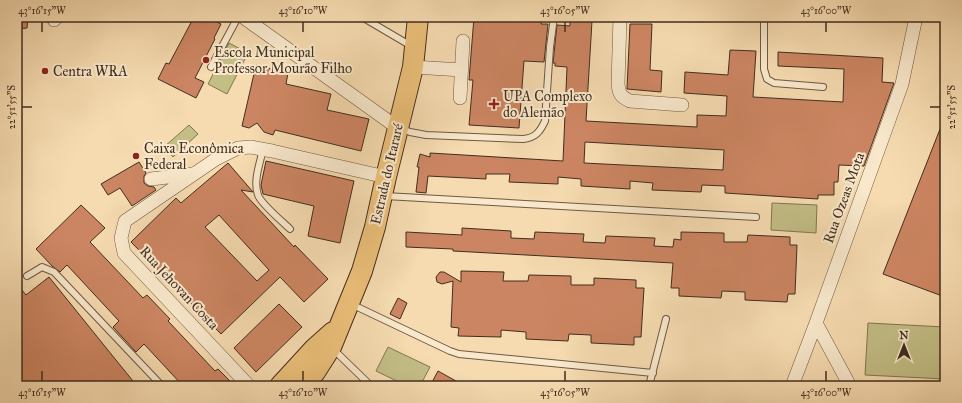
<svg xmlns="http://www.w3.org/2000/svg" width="962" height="403" font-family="'IM FELL Great Primer',serif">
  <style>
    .green { fill: #c3be86; stroke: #827652 }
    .building { fill: #cc8562; stroke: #412e1f; fill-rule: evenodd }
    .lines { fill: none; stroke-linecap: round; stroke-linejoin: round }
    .lane-casing { stroke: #6e5943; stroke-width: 8 }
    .street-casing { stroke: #6e5943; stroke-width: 14 }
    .primary-casing { stroke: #412e1f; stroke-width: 22 }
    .lane { stroke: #f9e8cc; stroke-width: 6 }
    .street { stroke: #f9e8cc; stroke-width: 13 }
    .primary { stroke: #ebbe78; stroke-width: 20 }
    .ticks { fill: none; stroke: #412e1f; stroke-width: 1.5 }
    .poi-dot { fill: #8f2418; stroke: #f9e8cc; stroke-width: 1.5 }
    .labels { text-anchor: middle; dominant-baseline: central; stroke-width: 4; stroke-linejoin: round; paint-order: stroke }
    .poi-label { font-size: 14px; fill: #412e1f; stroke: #f9e8cc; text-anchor: start }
    .street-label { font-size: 14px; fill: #412e1f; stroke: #f9e8cc }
    .neatline { fill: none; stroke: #412e1f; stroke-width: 1.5 }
    .ticks-label { font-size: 10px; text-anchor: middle; fill: #412e1f }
  </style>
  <rect width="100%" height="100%" fill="#f6dbb0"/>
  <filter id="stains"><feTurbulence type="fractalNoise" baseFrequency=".005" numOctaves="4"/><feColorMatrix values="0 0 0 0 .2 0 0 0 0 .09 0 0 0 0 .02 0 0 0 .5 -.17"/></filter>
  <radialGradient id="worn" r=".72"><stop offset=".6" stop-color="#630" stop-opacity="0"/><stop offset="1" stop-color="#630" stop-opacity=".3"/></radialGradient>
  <path class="green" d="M229 43 248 53 227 94 208 84Z
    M189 125 198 134 173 157 164 147Z
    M772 203 817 205 816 233 771 230Z
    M868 323 945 327V379L865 375Z
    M388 347 430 367 420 386H407L376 371Z"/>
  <path class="building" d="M17 17H28L27 28 17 29Z
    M194 17H207L221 24 214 38 215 39 195 78 204 82 196 98 158 79 166 63 169 64Z
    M474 17H542L541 24H548L544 62 524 61 519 128 469 125 473 80H469Z
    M570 20 592 21 586 121 697 127V115L726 116 727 96 684 93 685 72 728 75 730 50 756 51 753 97 843 102 844 69 778 66V52L883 58 882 82 894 83 864 166 839 165 838 182H834V195H818V199L725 193V186L702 185 701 192 652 190 653 183 630 181V189L581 186V179L558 177V184L509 182 510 174H486V179L428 176 426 193 416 192 419 167H417L420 154 430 157V153L563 161 567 67 555 66V63H553L557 25 570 26ZM585 142 724 150 723 170 584 163Z
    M630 24H652L650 70 662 71 661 92 627 89Z
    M256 65 288 73 286 84 331 94 327 110 369 119 361 151 275 130 273 135 264 132 257 123 249 128 242 126Z
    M944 119H945V297L883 274Z
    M266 161 354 181 340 243 308 236 314 206 263 194 261 185Z
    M139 162 146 173 144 176V183L148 186 154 187 156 190 132 206 120 188 108 195 101 184Z
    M228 163 253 192 241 190 294 247 295 245 328 279 304 302 280 277 221 334 131 242 176 198 181 203ZM219 215 269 270 257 281 205 227Z
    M81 205 105 228 90 242 143 298 147 295 170 319 168 321 215 371 218 369 235 386H183L144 344 136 352 113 327 119 321 67 265 60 272 52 266 36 249Z
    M462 228 511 231V238L534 239 535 232 584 234 583 242 605 243 606 236 655 238 654 246 673 247 674 239 681 240V232L724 233V242H747L748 235 790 237V245H797L795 294H788L787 302 745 300V292L722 291 721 298 679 296V288H671L673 263 453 251V249L406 247V232L462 235Z
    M461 271 504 272 503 281H528L529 275 571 276V285H594V278L636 280V288H644L641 337H634V345L591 343V335L569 334 568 341 526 339V332L501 330V337L458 336 459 328 451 327 453 281 442 284 437 282 436 277 440 272H444L461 282Z
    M49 277 103 344 137 386H17V284L26 295Z
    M398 298 407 303 400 319 390 314Z
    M279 304 302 327 256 372 234 348Z
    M438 371 465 386H430Z"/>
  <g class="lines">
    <defs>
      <path id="lane" d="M362 17 413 47
        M764 17V69L767 79 774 83 823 87
        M211 67 238 17
        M402 129 410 132 426 135 523 139C535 138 540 132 545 121L550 47 554 17
        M263 149C260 163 253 181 258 195 261 204 283 222 290 229
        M385 196 756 217
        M27 276 42 267 54 272 162 386
        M351 304 450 351 459 354 653 373
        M332 348 371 386
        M649 386 666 319"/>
      <path id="street" d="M243 17 398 128
        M620 17 618 84C619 94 621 97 630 101L682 105
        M54 20 57 17
        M413 67 462 70
        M460 98 463 41
        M151 179 192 174
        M816 323 850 386
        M249 386 124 253 121 238 125 221 216 159 238 148 251 147 272 151 386 177
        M792 386 816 323 902 84 916 17"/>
      <path id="primary" d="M280 386 314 349 333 332
        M303 386 315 372 331 347 362 271 375 227 386 177 413 67 418 17"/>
    </defs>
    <use href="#lane" class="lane-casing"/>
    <use href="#street" class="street-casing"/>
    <use href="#primary" class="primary-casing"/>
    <use href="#lane" class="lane"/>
    <use href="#street" class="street"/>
    <use href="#primary" class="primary"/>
  </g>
  <path class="ticks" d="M42 22V32M303 22V32M565 22V32M826 22V32M22 107H32M930 107H940M42 371V381M303 371V381M565 371V381M826 371V381"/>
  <g class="poi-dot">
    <circle cx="206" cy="60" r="4"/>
    <circle cx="45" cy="71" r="4"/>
    <path d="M492 98h4v4h4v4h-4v4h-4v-4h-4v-4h4z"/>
    <circle cx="136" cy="156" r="4"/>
  </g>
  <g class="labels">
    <g class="poi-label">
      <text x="214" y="52">Escola Municipal<tspan x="214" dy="16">Professor Mourão Filho</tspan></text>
      <text x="53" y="71">Centra WRA</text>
      <text x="503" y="96">UPA Complexo<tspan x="503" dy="16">do Alemão</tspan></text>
      <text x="144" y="148">Caixa Econômica<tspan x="144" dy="16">Federal</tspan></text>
    </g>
    <g class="street-label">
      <text transform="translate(387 174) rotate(-77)">Estrada do Itararé</text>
      <text transform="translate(844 198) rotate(-70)">Rua Ozeas Mota</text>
      <text transform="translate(179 288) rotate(47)">Rua Jehovan Costa</text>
    </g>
  </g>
  <rect width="962" height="403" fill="none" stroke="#f6dbb0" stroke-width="44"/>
  <g transform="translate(904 345)" stroke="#f9e8cc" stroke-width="3" paint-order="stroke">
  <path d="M0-3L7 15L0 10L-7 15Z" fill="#412e1f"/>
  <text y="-6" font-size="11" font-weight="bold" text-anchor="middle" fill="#412e1f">N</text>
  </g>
  <rect x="22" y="22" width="918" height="359" class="neatline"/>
  <g class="ticks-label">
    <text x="42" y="14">43°16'15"W</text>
    <text x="303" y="14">43°16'10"W</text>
    <text x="565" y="14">43°16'05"W</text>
    <text x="826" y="14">43°16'00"W</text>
    <text transform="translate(11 107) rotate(-90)" y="4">22°51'55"S</text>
    <text transform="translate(951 107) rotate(-90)" y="4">22°51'55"S</text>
    <text x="42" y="396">43°16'15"W</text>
    <text x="303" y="396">43°16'10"W</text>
    <text x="565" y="396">43°16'05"W</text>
    <text x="826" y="396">43°16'00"W</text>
  </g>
  <rect width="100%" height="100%" filter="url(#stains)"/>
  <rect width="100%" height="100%" fill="url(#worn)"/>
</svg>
